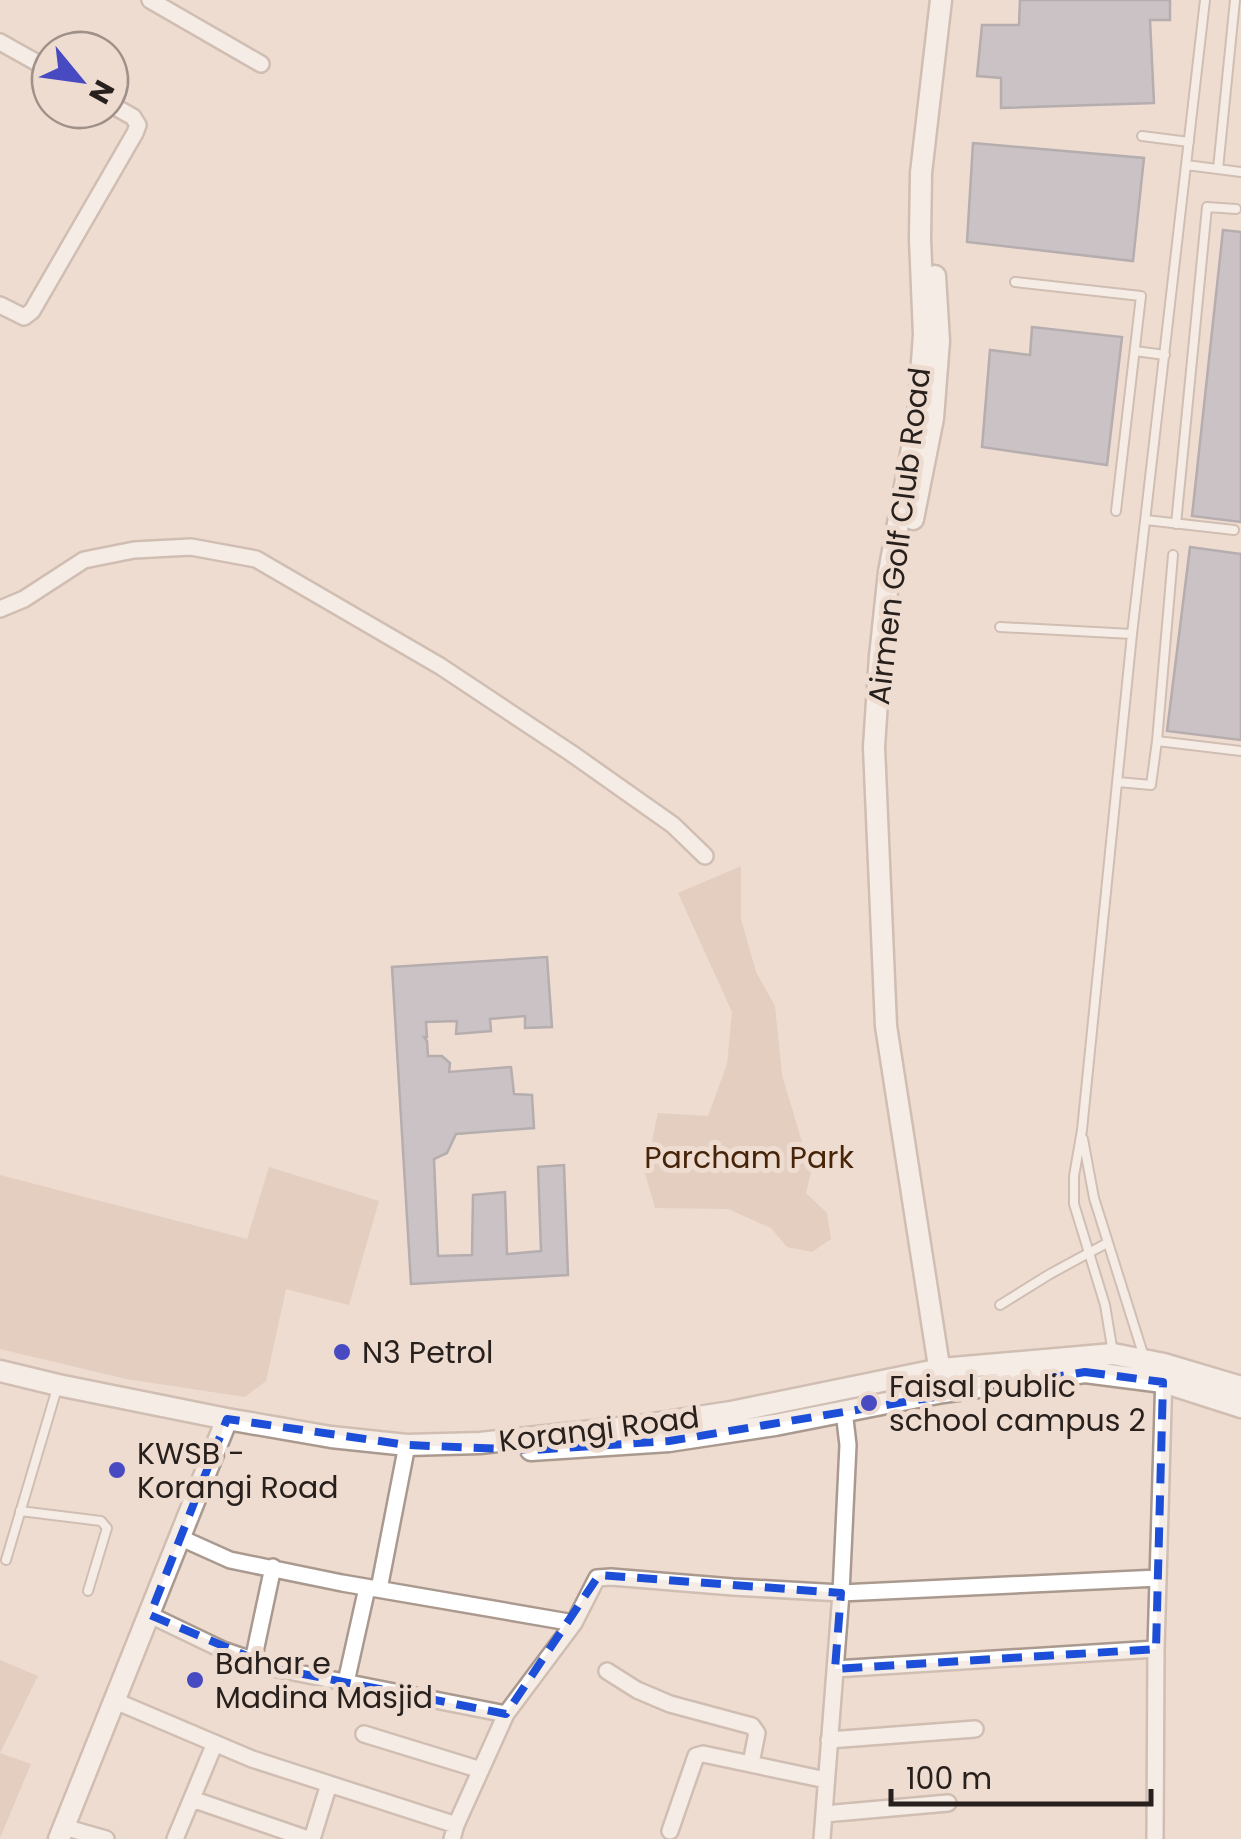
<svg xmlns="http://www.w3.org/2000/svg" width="1241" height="1839" font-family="Poppins,sans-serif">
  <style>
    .green { fill: #d4bcac }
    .building { fill: #9ea2b3; stroke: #717484; stroke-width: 2.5 }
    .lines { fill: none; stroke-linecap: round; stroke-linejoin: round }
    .lane-casing { stroke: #aa998e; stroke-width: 12 }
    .street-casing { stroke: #aa998e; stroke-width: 20 }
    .secondary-casing { stroke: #aa998e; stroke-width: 25 }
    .lane { stroke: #fff; stroke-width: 8 }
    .street { stroke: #fff; stroke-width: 15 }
    .secondary { stroke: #fff; stroke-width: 20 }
    .marked { fill: none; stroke: #1d4ed8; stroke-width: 8; stroke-dasharray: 20 12; stroke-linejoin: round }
    .poi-dot { fill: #474ac0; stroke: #efdcd1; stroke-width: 4 }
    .labels { text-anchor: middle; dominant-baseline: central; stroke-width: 10; stroke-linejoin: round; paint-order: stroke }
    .street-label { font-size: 30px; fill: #27201c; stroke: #efdcd1 }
    .park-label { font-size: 30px; fill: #46240a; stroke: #efdcd1 }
    .poi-label { font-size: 30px; fill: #27201c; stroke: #efdcd1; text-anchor: start }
  </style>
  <rect width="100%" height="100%" fill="#efdcd1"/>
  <path class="green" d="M741 866V919L756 972 775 1006 782 1075 811 1172 806 1193 827 1213 831 1239 812 1252 787 1247 771 1228 728 1209 655 1208 645 1173 658 1113 708 1116 727 1064 732 1012 678 893Z
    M269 1167 379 1201 349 1305 286 1289 266 1381 245 1397 126 1379 0 1349V1175L247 1239Z
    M0 1660 38 1676 0 1753 31 1764 0 1838Z"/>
  <path class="building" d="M1020 0H1170V20H1150L1154 103 1001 108V78L977 76 982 25H1019Z
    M973 143 1144 158 1133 261 967 242Z
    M1223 230 1241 232V522L1192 516Z
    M1032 327 1122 337 1107 465 982 447 990 350 1030 355Z
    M1190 547 1241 554V740L1167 731Z
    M547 957 552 1027 525 1028V1016L490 1019 491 1031 456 1034 457 1021 426 1022 427 1037H424L427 1041 428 1056H442L450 1063 449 1072 511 1067 514 1094 532 1095 534 1128 456 1134 447 1153 434 1159 438 1256 472 1255 473 1195 505 1192 507 1254 541 1251 538 1167 564 1165 568 1275 411 1284 392 967Z"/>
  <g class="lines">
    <defs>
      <path id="lane" d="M1142 136 1189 142
        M1186 165 1241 172
        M1218 169 1235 0
        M1015 282 1141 296 1116 511
        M1135 351 1165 355
        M1146 520 1234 530
        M1176 524 1207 207 1236 209
        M1000 627 1132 634
        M1157 741 1241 751
        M1118 782 1151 785 1157 741 1173 555
        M1083 1139 1094 1198 1144 1357
        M1000 1305 1050 1274 1107 1243
        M1113 1353 1105 1305 1074 1204V1176L1082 1130 1132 634 1205 0
        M20 1511 101 1521 107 1528 88 1591
        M6 1560 58 1385"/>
      <path id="street" d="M150 0 261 64
        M0 42 50 70
        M0 305 24 317 32 311 135 133 138 125 133 117 110 104
        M0 609 24 599 84 560 134 550 191 547 256 559 440 666 571 753 673 825 705 856
        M181 1538 230 1560 342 1583 574 1623
        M379 1589 407 1445
        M150 1615 223 1650 278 1669 506 1714
        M253 1661 273 1567
        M835 1669 1156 1649
        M607 1671 637 1690 670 1704 752 1726 757 1733 751 1763
        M346 1682 367 1588
        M113 1700 252 1759 456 1825
        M364 1734 481 1770
        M829 1740 975 1729
        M192 1799 308 1839
        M824 1814 948 1803
        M64 1827 106 1839
        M670 1831 696 1756 703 1754 826 1780
        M175 1839 215 1743
        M312 1839 329 1784
        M452 1839 456 1825 506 1714 574 1623 597 1578 611 1577 733 1587 841 1593 1158 1578
        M822 1839 841 1593 848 1445 844 1411
        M1155 1839 1156 1649 1164 1373"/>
      <path id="secondary" d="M941 0 921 173 920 239 924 335 918 416 889 572 880 656 874 747 886 1026 943 1392
        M913 519 933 418 939 341 935 276
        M0 1371 58 1385 227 1419 331 1437 407 1445 480 1443 639 1426 731 1412 941 1369 1113 1354 1164 1364 1241 1387
        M531 1450 669 1441 775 1425 943 1392 1085 1372 1163 1382 1241 1407
        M59 1839 227 1419"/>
    </defs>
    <use href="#lane" class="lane-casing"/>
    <use href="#street" class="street-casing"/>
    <use href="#secondary" class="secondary-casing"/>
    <use href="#lane" class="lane"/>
    <use href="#street" class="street"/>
    <use href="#secondary" class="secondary"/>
  </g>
  <path d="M0 0H1241V1839H0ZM1085 1372 1163 1382 1156 1649 835 1669 841 1593 599 1575 506 1714 278 1669 150 1615 227 1419 407 1445 533 1450 669 1441Z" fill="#efdcd1" fill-opacity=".55" fill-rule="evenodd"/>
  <path class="marked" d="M1085 1372 1163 1382 1156 1649 835 1669 841 1593 599 1575 506 1714 278 1669 150 1615 227 1419 407 1445 533 1450 669 1441Z"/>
  <g class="poi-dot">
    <circle cx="342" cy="1352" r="10"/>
    <circle cx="869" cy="1403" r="10"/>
    <circle cx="117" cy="1470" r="10"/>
    <circle cx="195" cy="1680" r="10"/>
  </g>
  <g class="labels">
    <g class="street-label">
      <text transform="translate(899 536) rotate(-83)">Airmen Golf Club Road</text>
      <text transform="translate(599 1429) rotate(-7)">Korangi Road</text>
    </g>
    <g class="park-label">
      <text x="749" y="1157">Parcham Park</text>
    </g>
    <g class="poi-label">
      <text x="362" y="1352">N3 Petrol</text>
      <text x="889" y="1386">Faisal public<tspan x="889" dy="34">school campus 2</tspan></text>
      <text x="137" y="1453">KWSB -<tspan x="137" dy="34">Korangi Road</tspan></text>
      <text x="215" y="1663">Bahar e<tspan x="215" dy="34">Madina Masjid</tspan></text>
    </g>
  </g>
  <g transform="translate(80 80) rotate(119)"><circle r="48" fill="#efdcd1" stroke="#9f9189" stroke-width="2.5"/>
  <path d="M0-8L18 38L0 25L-18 38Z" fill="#474ac0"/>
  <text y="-15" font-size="28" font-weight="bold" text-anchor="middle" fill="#27201c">N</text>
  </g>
  <path d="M891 1789v15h260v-15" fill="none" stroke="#27201c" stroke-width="5"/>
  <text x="906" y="1789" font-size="30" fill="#27201c" stroke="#efdcd1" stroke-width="8" paint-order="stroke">100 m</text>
</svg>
